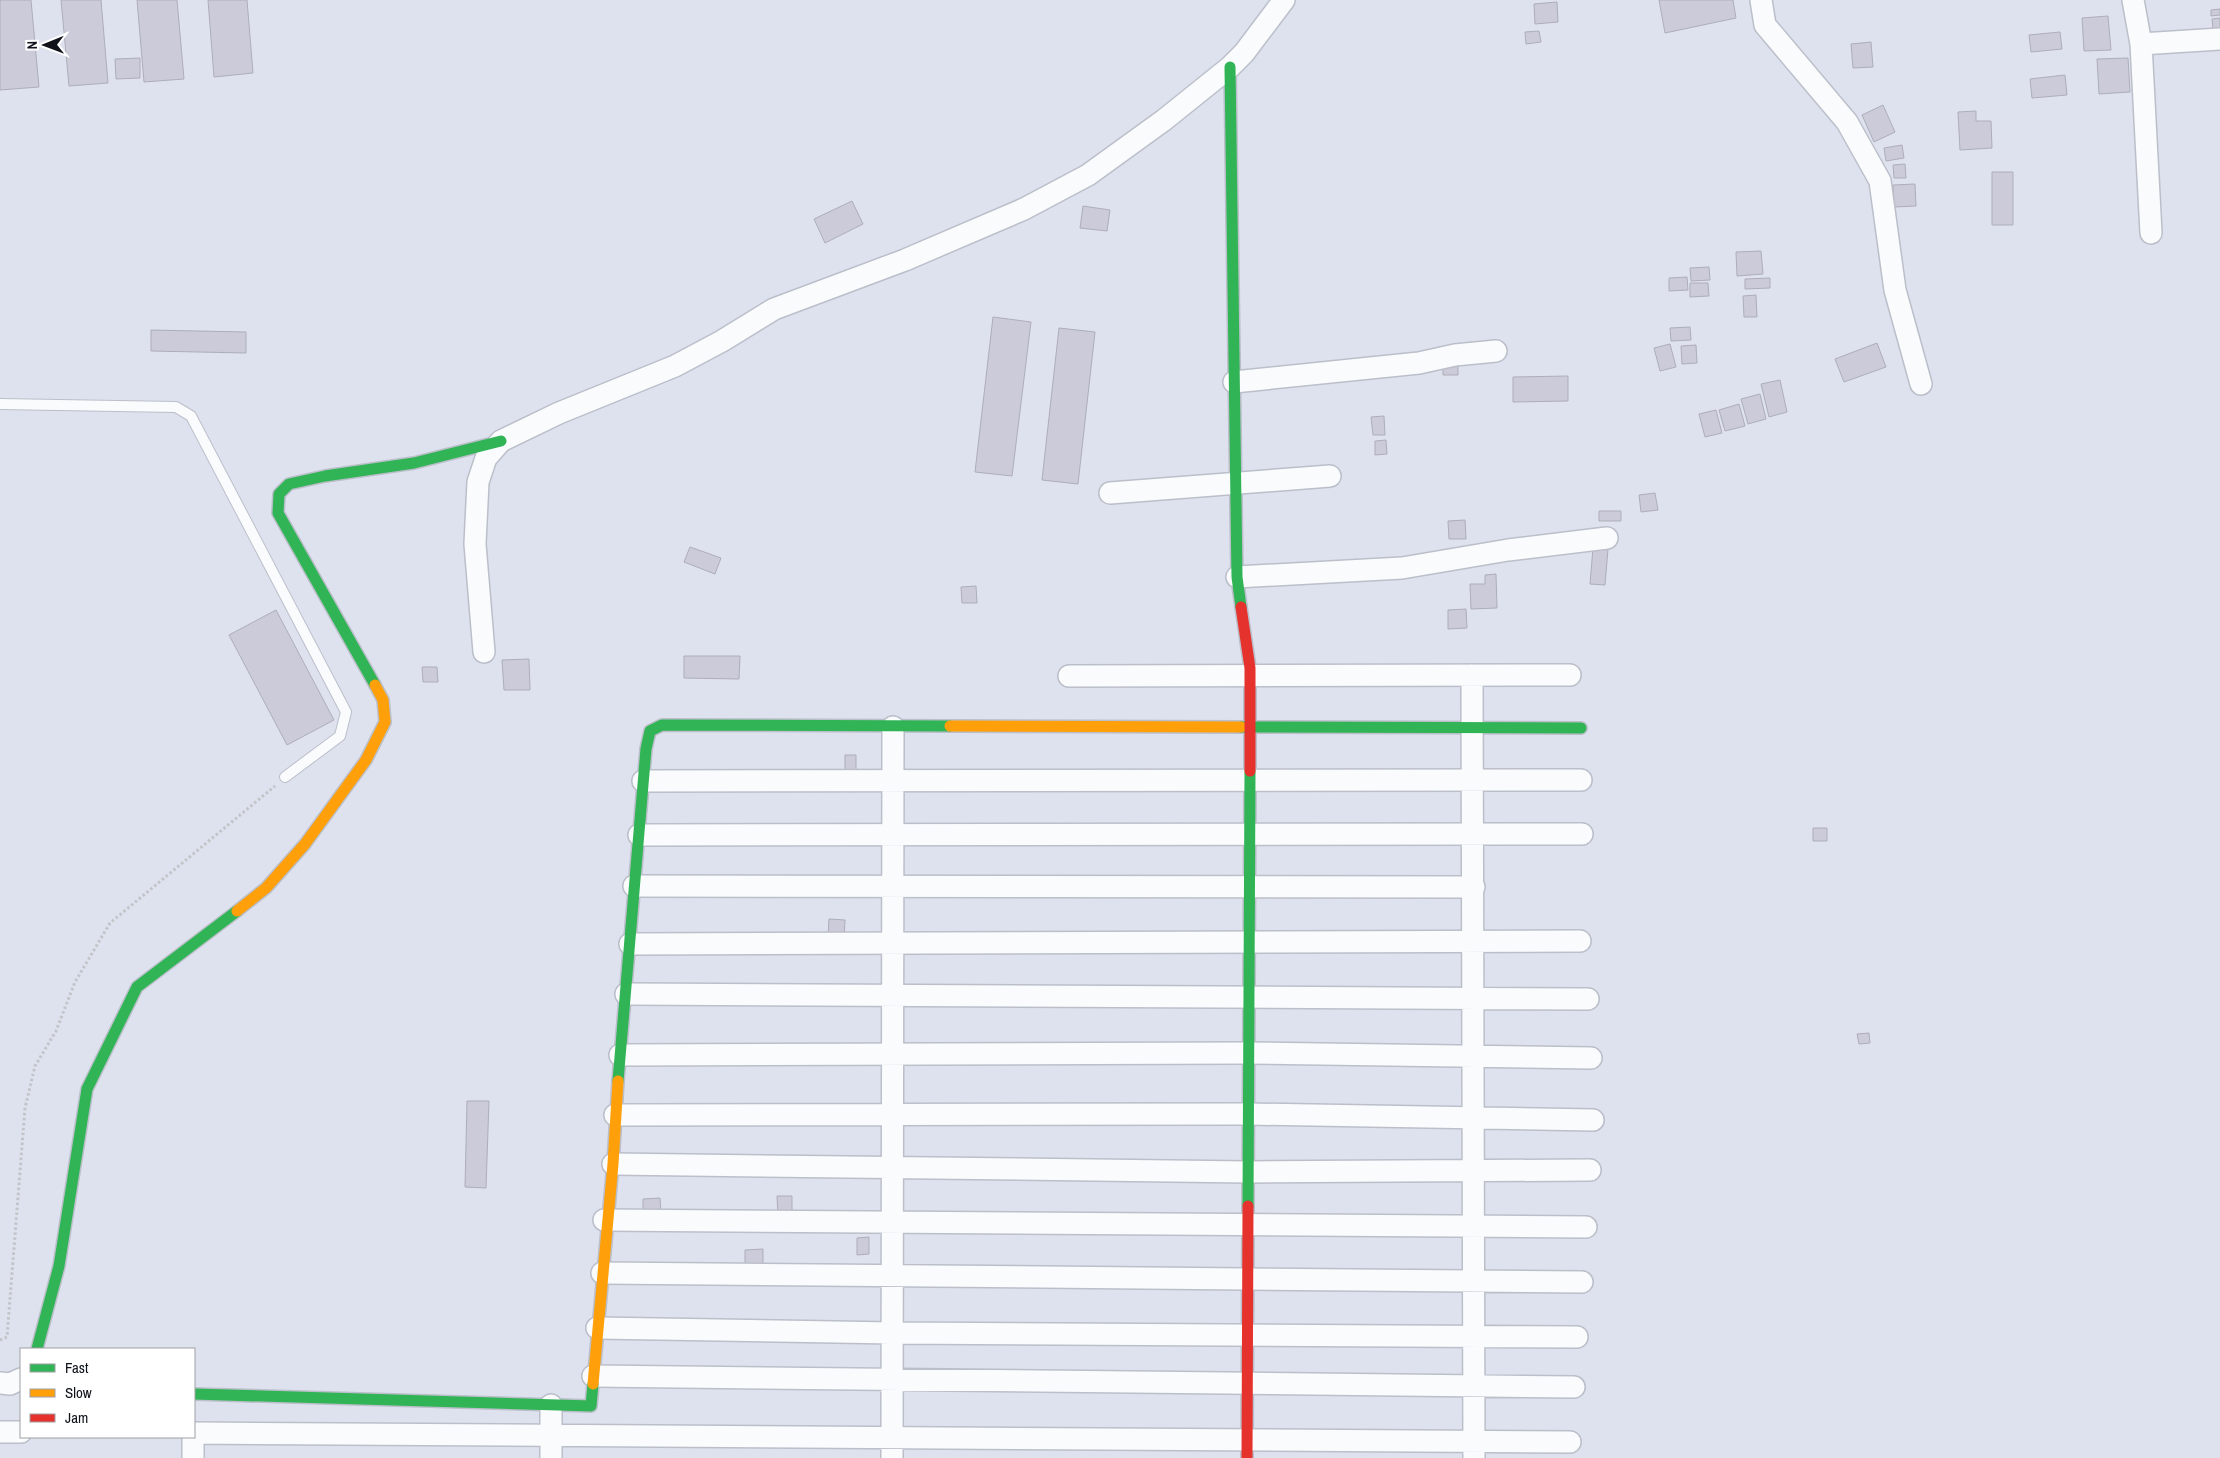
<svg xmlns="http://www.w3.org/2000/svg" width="2220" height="1458" font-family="'Archivo Narrow',sans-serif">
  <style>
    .building { fill: #cccbd9; stroke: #adaeb8 }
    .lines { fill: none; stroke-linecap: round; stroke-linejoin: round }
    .lane-casing { stroke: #bbbfc9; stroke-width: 12 }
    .street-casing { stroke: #bbbfc9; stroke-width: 24 }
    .fast-casing { stroke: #bbbfc9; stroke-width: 14 }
    .slow-casing { stroke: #bbbfc9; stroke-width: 14 }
    .jam-casing { stroke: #bbbfc9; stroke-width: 14 }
    .path { stroke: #c2c4c8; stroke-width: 3; stroke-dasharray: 2.5 2.5; stroke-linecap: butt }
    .lane { stroke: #fafbfd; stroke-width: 10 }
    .street { stroke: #fafbfd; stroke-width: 21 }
    .fast { stroke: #30b455; stroke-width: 11 }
    .slow { stroke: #ff9f0a; stroke-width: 11 }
    .jam { stroke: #e5322d; stroke-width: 11 }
  </style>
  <rect width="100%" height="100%" fill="#dee2ef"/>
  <path class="building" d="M0 0H31L39 87 0 90Z
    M61 0H101L108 83 69 86Z
    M137 0H177L184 79 144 82Z
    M208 0H247L253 73 214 77Z
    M1659 0H1733L1736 18 1665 33Z
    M1557 2 1558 22 1535 24 1534 4Z
    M2220 9V15L2211 16V10Z
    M2108 16 2111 50 2084 51 2082 18Z
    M2220 18V28L2213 29 2212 19Z
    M1539 31 1541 42 1526 44 1525 32Z
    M2060 32 2062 49 2031 52 2029 35Z
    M1871 42 1873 67 1853 68 1851 44Z
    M140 58V78L116 79 115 59Z
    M2128 58 2130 92 2099 94 2097 59Z
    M2065 75 2067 95 2032 98 2030 79Z
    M1883 105 1895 132 1874 142 1862 115Z
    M1976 111V121H1991L1992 148 1960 150 1958 112Z
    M1902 145 1904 158 1886 161 1884 148Z
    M1905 164 1906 178H1894L1893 165Z
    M1992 172H2013V225H1992Z
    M1915 184 1916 206 1894 207 1893 185Z
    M852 201 863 224 825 243 814 219Z
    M1083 206 1110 210 1107 231 1080 228Z
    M1761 251 1763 274 1737 276 1736 252Z
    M1709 267 1710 280 1691 281 1690 268Z
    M1687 277 1688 290 1669 291V278Z
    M1770 278V288L1745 289V279Z
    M1690 283H1708L1709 296 1690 297Z
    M1756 295 1757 317H1744L1743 296Z
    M993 317 1031 322 1012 476 975 472Z
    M1690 327 1691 340 1671 341 1670 328Z
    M1059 328 1095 332 1078 484 1042 480Z
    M151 330 246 332V353L151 351Z
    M1877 343 1886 367 1844 382 1835 359Z
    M1670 344 1676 367 1660 371 1654 348Z
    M1696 345 1697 363 1682 364 1681 346Z
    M1443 362H1458V375H1443Z
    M1568 376V401L1513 402V377Z
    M1780 380 1787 412 1769 417 1761 384Z
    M1760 394 1766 419 1748 424 1741 399Z
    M1739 404 1745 426 1725 431 1719 410Z
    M1716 410 1722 433 1705 437 1699 414Z
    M1384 416 1385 435H1373L1371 417Z
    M1386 440 1387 454 1375 455V441Z
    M1655 493 1658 510 1641 512 1639 495Z
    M1599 511H1621V521H1599Z
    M1465 520 1466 539H1449L1448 521Z
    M690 547 721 558 715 574 684 562Z
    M1593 548 1608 549 1605 585 1590 584Z
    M1496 574 1497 608 1471 609 1470 584H1485V575Z
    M976 586 977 603H962L961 587Z
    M1466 609 1467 628 1448 629V610Z
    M276 610 334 720 287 745 229 635Z
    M684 656H740L739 679 684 678Z
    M529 659 530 690H504L502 660Z
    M422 667H437L438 682H423Z
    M845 755H856V772H845Z
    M1813 828H1827V841H1813Z
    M829 919 845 920 844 937 828 936Z
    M1869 1033 1870 1043 1859 1044 1857 1034Z
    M467 1101H489L486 1188 465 1187Z
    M777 1196H792V1217H778Z
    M660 1198 661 1214H643V1199Z
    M869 1237V1254L857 1255V1238Z
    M763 1249V1268H745V1250Z"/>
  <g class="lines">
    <defs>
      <path id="lane" d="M0 404 176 407 191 416 346 712 340 736 285 777"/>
      <path id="street" d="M1761 0 1765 25 1847 122 1880 181 1895 290 1921 384
        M2133 0 2141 44 2151 233
        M2141 44 2220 39
        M1234 382 1419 363 1455 355 1496 351
        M1110 493 1330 476
        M1237 577 1402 568 1508 550 1607 538
        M484 652 475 544 478 482 486 458 501 441 559 413 675 366 722 341 774 309 905 260 1024 209 1088 175 1164 120 1230 67 1244 53 1284 0
        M1472 675 1474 1458
        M1069 676 1570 675
        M643 781 1581 780
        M639 835 1582 834
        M634 886 1474 887
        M630 944 1580 941
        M626 994 1588 999
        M620 1055 1248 1053 1591 1058
        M615 1115 1249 1114 1593 1120
        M613 1164 1248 1172 1590 1170
        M604 1220 1586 1227
        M602 1273 1582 1282
        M597 1328 893 1333 1577 1337
        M593 1376 1574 1387
        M0 1383 10 1384 21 1379
        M0 1432H21
        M194 1433 1570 1442
        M193 1437V1458
        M551 1458V1405
        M892 1458 893 727"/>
      <path id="fast" d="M1230 67 1237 577 1241 607
        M375 685 278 513 279 494 289 484 325 476 414 463 501 441
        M1241 727 1581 728
        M618 1081 646 749 650 731 662 725 950 726
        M1248 1206 1250 771
        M37 1349 59 1266 87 1089 137 987 237 911
        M194 1394 591 1406 593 1384"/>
      <path id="slow" d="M950 726 1241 727
        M237 911 266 888 305 844 366 760 385 722 383 700 375 685
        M593 1384 613 1164 618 1081"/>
      <path id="jam" d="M1241 607 1250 668V771
        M1247 1458 1248 1206"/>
    </defs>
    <use href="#lane" class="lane-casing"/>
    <use href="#street" class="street-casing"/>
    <use href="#fast" class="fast-casing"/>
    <use href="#slow" class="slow-casing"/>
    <use href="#jam" class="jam-casing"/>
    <path class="path" d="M0 1340 7 1337 25 1108 35 1066 56 1031 75 982 110 923 275 786"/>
    <use href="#lane" class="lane"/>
    <use href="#street" class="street"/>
    <use href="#fast" class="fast"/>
    <use href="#slow" class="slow"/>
    <use href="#jam" class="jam"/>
  </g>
  <rect x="20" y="1348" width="175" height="90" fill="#ffffff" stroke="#9fa0a3"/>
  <rect x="30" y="1364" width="25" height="8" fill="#30b455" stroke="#9fa0a3"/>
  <text x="65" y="1373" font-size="15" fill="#0f121a">Fast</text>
  <rect x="30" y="1389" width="25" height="8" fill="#ff9f0a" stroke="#9fa0a3"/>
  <text x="65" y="1398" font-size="15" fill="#0f121a">Slow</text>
  <rect x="30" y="1414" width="25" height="8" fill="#e5322d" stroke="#9fa0a3"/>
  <text x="65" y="1423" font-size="15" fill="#0f121a">Jam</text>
  <g transform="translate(45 45) rotate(269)" stroke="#ffffff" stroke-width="4" paint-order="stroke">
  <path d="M0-4L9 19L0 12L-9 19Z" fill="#0f121a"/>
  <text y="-8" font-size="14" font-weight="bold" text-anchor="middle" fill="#0f121a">N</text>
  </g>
</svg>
